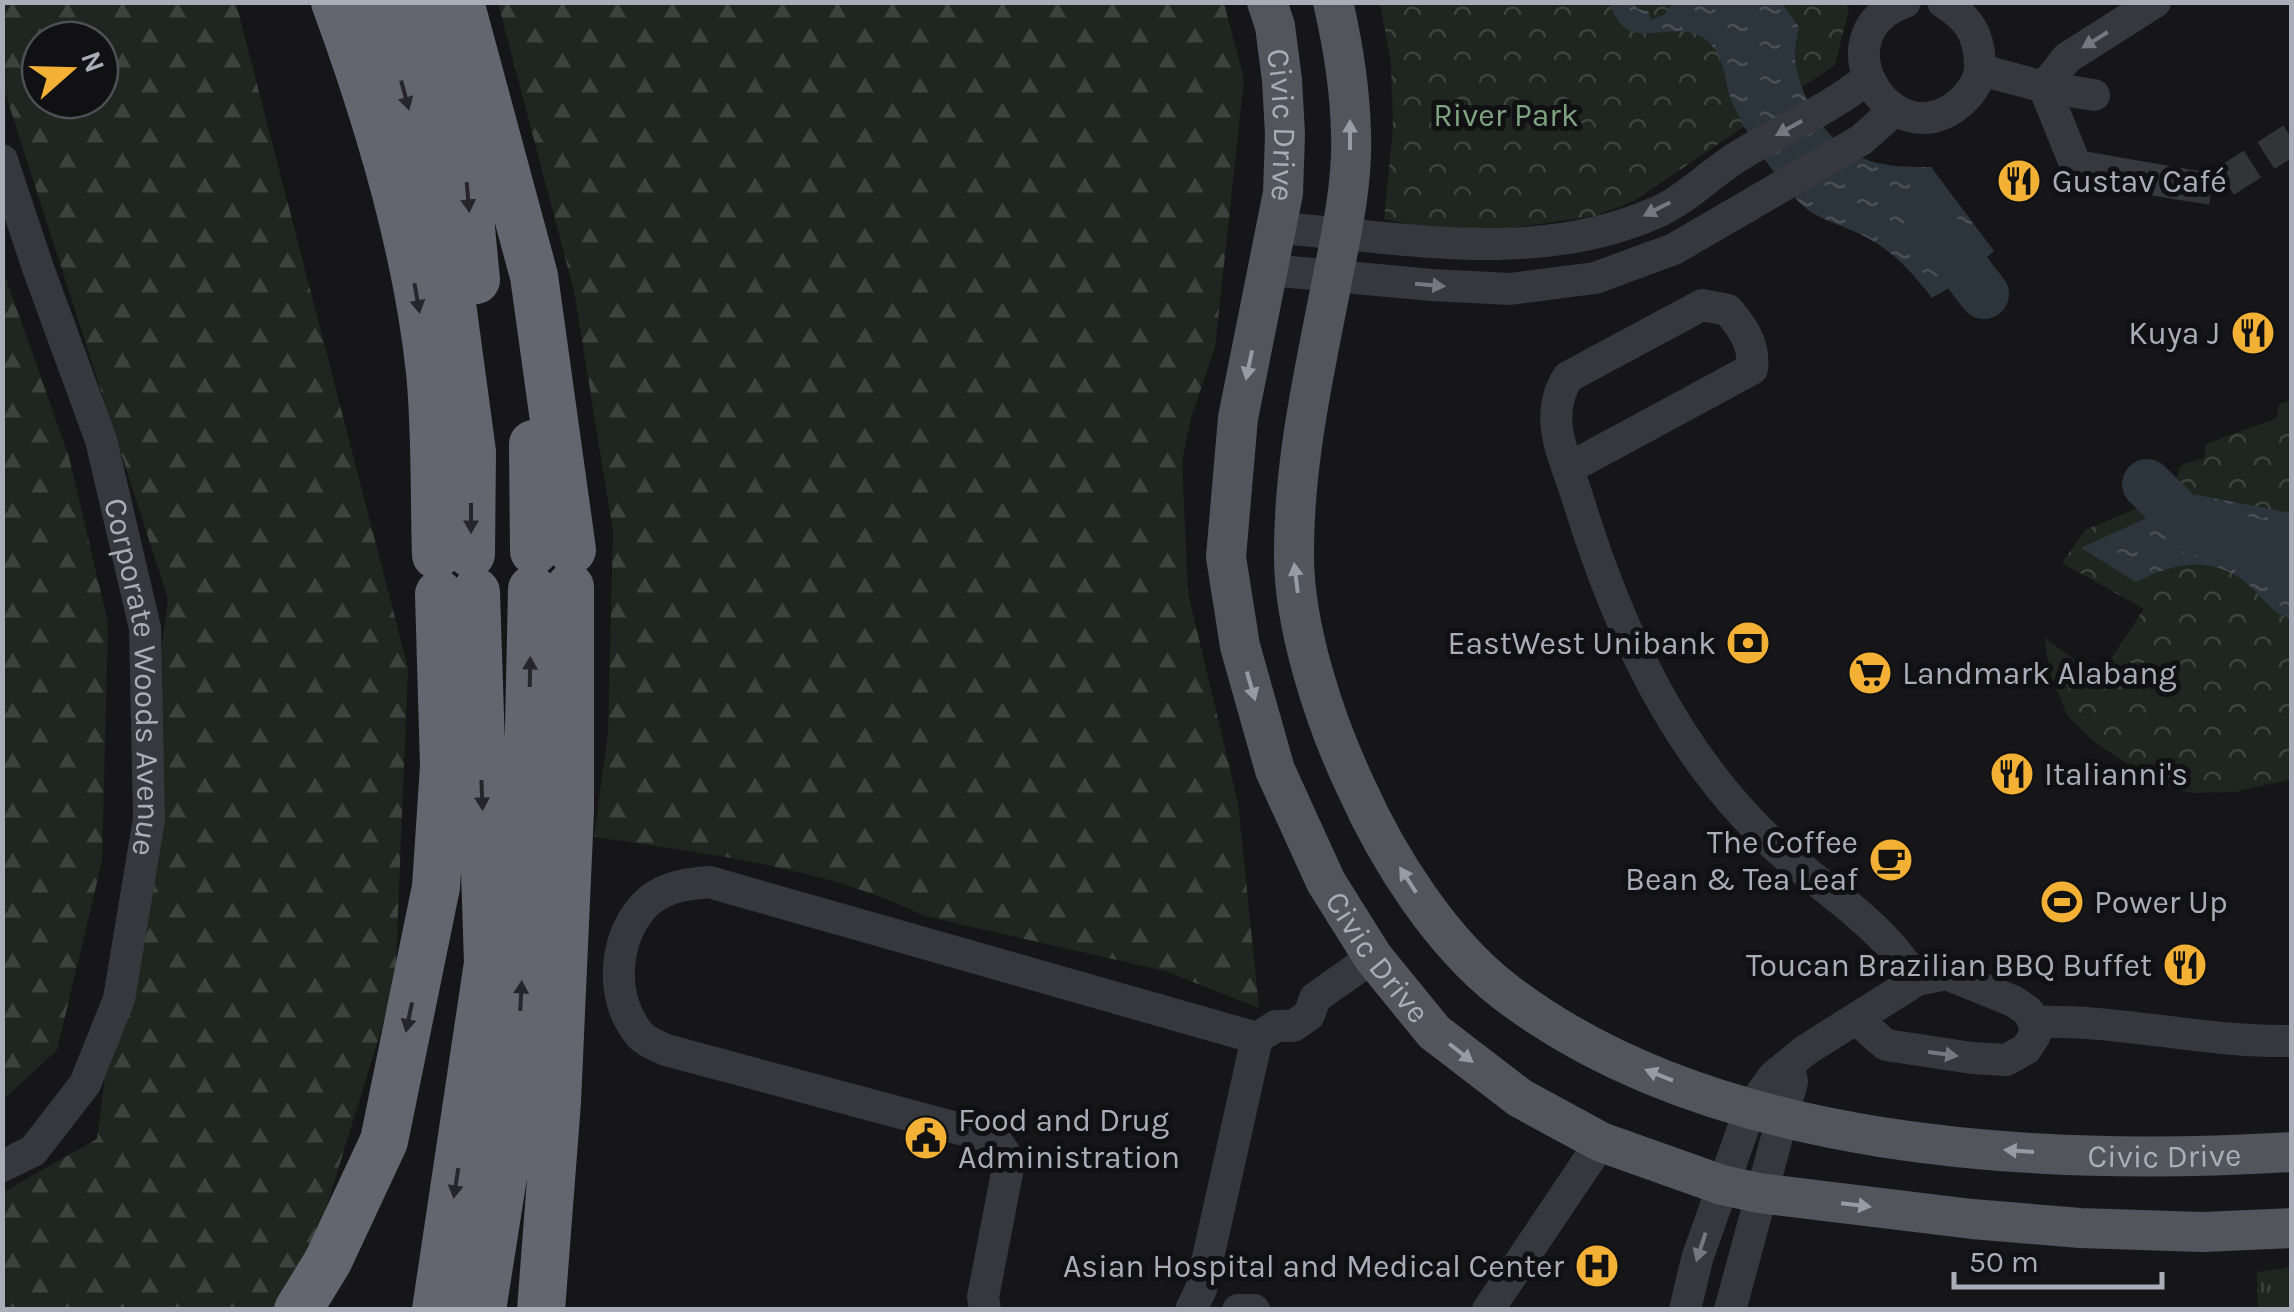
<svg xmlns="http://www.w3.org/2000/svg" width="2294" height="1312" font-family="Karla,sans-serif">
  <style>
    .grass { fill: url(#grass-tufts) }
    .forest { fill: url(#forest-firs); fill-rule: evenodd }
    .park { fill: url(#park-crowns) }
    .water { fill: url(#water-ripples) }
    .lines { fill: none; stroke-linecap: round; stroke-linejoin: round }
    .river { stroke: #2c353c; stroke-width: 50 }
    .minor-tunnel { stroke: #333438; stroke-width: 32; stroke-dasharray: 32 16; stroke-linecap: butt }
    .minor { stroke: #37383d; stroke-width: 32 }
    .major { stroke: #53555c; stroke-width: 40 }
    .highway { stroke: #63666e; stroke-width: 48 }
    .oneway { fill: #757881 }
    .oneway2 { fill: #26262a }
    .oneway3 { fill: #979ba6 }
    .labels { text-anchor: middle; dominant-baseline: central; stroke-width: 10; stroke-linejoin: round; paint-order: stroke }
    .park-label { font-size: 32px; fill: #7fa381; stroke: #111113 }
    .street-label { font-size: 32px; fill: #a8adb8; stroke: #111113 }
    .poi-label { font-size: 32px; fill: #a8adb8; stroke: #111113; text-anchor: start }
  </style>
  <defs>
    <pattern id="grass-tufts" width="24" height="20" patternUnits="userSpaceOnUse" patternTransform="scale(2.5)"><rect width="24" height="20" fill="#1e261f"/><path d="M3 7l-1-3M5 7V3M7 7l1-3M15 17l-1-3M17 17v-4M19 17l1-3" fill="none" stroke="#3c433d"/></pattern>
    <pattern id="forest-firs" width="22" height="20" patternUnits="userSpaceOnUse" patternTransform="scale(2.5)"><rect width="22" height="20" fill="#1e261f"/><path d="M5 1l3.5 6h-7zM16 11l3.5 6h-7z" fill="#3c433d"/></pattern>
    <pattern id="park-crowns" width="20" height="18" patternUnits="userSpaceOnUse" patternTransform="scale(2.5)"><rect width="20" height="18" fill="#1e261f"/><path d="M2 6a3 3 0 1 1 6 0M12 15a3 3 0 1 1 6 0" fill="none" stroke="#3c433d"/></pattern>
    <pattern id="water-ripples" width="26" height="14" patternUnits="userSpaceOnUse" patternTransform="scale(2.5)"><rect width="26" height="14" fill="#2c353c"/><path d="M2 4q2-2 4 0t4 0M15 11q2-2 4 0t4 0" fill="none" stroke="#485056"/></pattern>
  </defs>
  <rect width="100%" height="100%" fill="#161618"/>
  <path class="grass" d="M2291 1267V1309H2258L2257 1272Z"/>
  <path class="forest" d="M3 3H236L408 668 395 985 295 1309H3L2 1193 97 1139 168 599 3 86ZM40 40H100V100H40Z
    M498 3H1224L1244 79 1215 347 1191 418 1182 462 1188 593 1238 803 1259 1008 1165 971 924 916C831 868 698 852 594 837L608 733 613 532 574 291Z
    M3 270 69 457 108 623 102 861 57 1050 3 1100Z"/>
  <path class="park" d="M1845 2 1849 9 1835 65 1634 201 1595 216 1499 230 1413 225 1384 219 1393 127 1391 64 1380 3Z
    M2291 400V779L2235 792 2191 793 2152 781 2093 741 2067 715 2051 676 2044 637 2098 678 2144 609 2062 563 2085 530 2181 490 2177 476 2181 465 2204 458 2206 444 2277 418 2279 404Z"/>
  <path class="water" d="M1610 3H1633L1638 9 1648 11 1651 20 1665 14 1673 3H1782L1799 27C1797 37 1794 48 1795 58 1798 94 1827 145 1862 158 1883 167 1908 167 1931 167L1994 251 1985 259 1989 264 1932 298C1912 272 1893 251 1864 236 1841 224 1815 220 1797 200 1771 171 1749 139 1733 104 1723 82 1727 57 1707 41 1675 13 1627 61 1610 3Z
    M2197 495 2291 513V619C2273 613 2267 603 2254 590 2218 554 2177 561 2136 582L2081 548Z"/>
  <g class="lines">
    <path class="river" d="M1929 223 1984 294
      M2147 484 2193 529 2292 552"/>
    <path class="minor-tunnel" d="M2180 184 2213 189 2292 139"/>
    <g class="minor">
      <path d="M1905 2C1814 35 1893 161 1960 103 1971 93 1981 79 1980 64 1979 33 1968 18 1943 2"/>
      <path d="M2155 2 2067 58 2044 87 2076 166 2180 184"/>
      <path d="M1981 70 2044 87 2094 95"/>
      <path id="s1" d="M2 160 38 268 101 440 145 628 149 819 119 999 85 1084 33 1151 2 1166"/>
      <path d="M1278 228C1403 237 1534 266 1655 213 1684 201 1710 174 1737 157 1780 130 1827 111 1867 79"/>
      <path d="M1269 270 1432 285 1510 289 1595 278 1674 249 1861 140 1895 110"/>
      <path d="M1569 468 1752 369C1755 345 1743 328 1728 310L1702 305 1568 377C1542 418 1565 457 1578 499 1617 627 1675 753 1774 845 1811 879 1855 907 1889 944 1899 955 1908 968 1917 980"/>
      <path d="M2034 1022C2121 1019 2205 1043 2292 1041"/>
      <path d="M985 1310 983 1297 1008 1168 1004 1152 994 1138 666 1050C658 1046 646 1042 640 1035 608 998 613 932 650 900 668 886 687 884 709 882L1257 1038"/>
      <path d="M1191 1310 1201 1289 1257 1038 1276 1026H1293L1309 1015 1315 998 1373 957"/>
      <path d="M1238 1310H1254"/>
      <path d="M1488 1310 1601 1142"/>
      <path d="M1685 1310 1697 1259 1750 1109 1774 1076 1806 1050 1917 980 1946 974 2013 1001 2028 1011 2034 1022 2035 1035 2026 1049 2006 1060 1972 1058 1886 1045 1856 1019"/>
      <path d="M1730 1310 1792 1082 1789 1066"/>
    </g>
    <g class="major">
      <path id="s2" d="M1267 2 1275 26 1282 80 1285 134 1283 193 1238 418 1226 557 1240 646 1275 770 1326 882 1373 957 1434 1032 1520 1098 1601 1142 1722 1185 1759 1193 1972 1219 2080 1228 2202 1232 2292 1228"/>
      <path id="s3" d="M1333 2C1343 45 1350 89 1351 133 1353 186 1340 239 1330 291 1313 378 1294 463 1294 552 1293 625 1325 722 1356 787 1388 859 1441 942 1504 991 1712 1151 2040 1167 2292 1152"/>
    </g>
    <path class="highway" d="M335 2C378 119 417 248 430 372 436 432 434 494 436 555
      M374 2 399 72 431 189 450 289 472 452 471 554
      M413 2 430 46 466 176 476 280
      M460 2 534 276 572 550
      M533 444 534 551
      M298 1310 328 1261 384 1141 436 887 444 766 439 594
      M436 1310 488 963 476 592
      M482 1310 516 1094 524 959 532 589
      M541 1310 557 1102 570 811V587"/>
  </g>
  <defs><path id="oneway-solid" d="M-6-.8H1V-3.2L6.5 0L1 3.2V.8H-6Z" transform="scale(2.5)"/></defs>
  <g class="oneway">
    <use href="#oneway-solid" transform="translate(2095 40) rotate(148)"/>
    <use href="#oneway-solid" transform="translate(1789 128) rotate(151)"/>
    <use href="#oneway-solid" transform="translate(1657 209) rotate(153)"/>
    <use href="#oneway-solid" transform="translate(1430 285) rotate(5)"/>
    <use href="#oneway-solid" transform="translate(1943 1054) rotate(8)"/>
    <use href="#oneway-solid" transform="translate(1701 1247) rotate(108)"/>
  </g>
  <g class="oneway2">
    <use href="#oneway-solid" transform="translate(405 95) rotate(75)"/>
    <use href="#oneway-solid" transform="translate(468 197) rotate(85)"/>
    <use href="#oneway-solid" transform="translate(417 298) rotate(80)"/>
    <use href="#oneway-solid" transform="translate(471 518) rotate(90)"/>
    <use href="#oneway-solid" transform="translate(530 672) rotate(-89)"/>
    <use href="#oneway-solid" transform="translate(482 795) rotate(88)"/>
    <use href="#oneway-solid" transform="translate(521 996) rotate(-87)"/>
    <use href="#oneway-solid" transform="translate(409 1017) rotate(102)"/>
    <use href="#oneway-solid" transform="translate(456 1183) rotate(99)"/>
  </g>
  <g class="oneway3">
    <use href="#oneway-solid" transform="translate(1350 135) rotate(-90)"/>
    <use href="#oneway-solid" transform="translate(1249 365) rotate(102)"/>
    <use href="#oneway-solid" transform="translate(1296 578) rotate(-97)"/>
    <use href="#oneway-solid" transform="translate(1251 686) rotate(74)"/>
    <use href="#oneway-solid" transform="translate(1408 880) rotate(-123)"/>
    <use href="#oneway-solid" transform="translate(1461 1053) rotate(38)"/>
    <use href="#oneway-solid" transform="translate(1659 1075) rotate(-158)"/>
    <use href="#oneway-solid" transform="translate(2019 1151) rotate(-176)"/>
    <use href="#oneway-solid" transform="translate(1856 1205) rotate(7)"/>
  </g>
  <defs>
    <symbol id="restaurant-disc" viewBox="-11 -11 22 22"><circle r="9.5" fill="#f2b134" stroke="#111113"/><path d="M-5-6h1v4h1v-4h1v4h1v-4h1v5L-1.5 .5V6h-2V.5L-5-1ZM5-6V6H3V1.5H1.5Q1.5-4 5-6Z" fill="#111"/></symbol>
    <symbol id="bank-disc" viewBox="-11 -11 22 22"><circle r="9.5" fill="#f2b134" stroke="#111113"/><path d="M-6-4H6V4H-6ZM0-2.3a2.3 2.3 0 1 0 0 4.6a2.3 2.3 0 1 0 0-4.6Z" fill="#111"/></symbol>
    <symbol id="supermarket-disc" viewBox="-11 -11 22 22"><circle r="9.5" fill="#f2b134" stroke="#111113"/><path d="M-6-5.5h2.5l.6 2H6L4.5 2H-2.5L-4.4-4H-6ZM-1.5 3.2a1.3 1.3 0 1 0 .1 0ZM3 3.2a1.3 1.3 0 1 0 .1 0Z" fill="#111"/></symbol>
    <symbol id="cafe-disc" viewBox="-11 -11 22 22"><circle r="9.5" fill="#f2b134" stroke="#111113"/><path d="M-5.5-4.5H6V0H3Q3 3.5 0 3.5H-2.5Q-5.5 3.5-5.5 0ZM3-3.2v2h1.7v-2ZM-6 4.5H4V6H-6Z" fill="#111"/></symbol>
    <symbol id="stadium-disc" viewBox="-11 -11 22 22"><circle r="9.5" fill="#f2b134" stroke="#111113"/><path d="M0-5a6.5 5 0 1 0 0 10a6.5 5 0 1 0 0-10ZM-3.5-1.8h7v3.6h-7Z" fill="#111"/></symbol>
    <symbol id="civic-disc" viewBox="-11 -11 22 22"><circle r="9.5" fill="#f2b134" stroke="#111113"/><path d="M-.6-6.5H3V-4.5H.6V-3L4-1V1h2V6H-6V1h2V-1L-.6-3ZM-1.2 2.5V6h2.4V2.5Z" fill="#111"/></symbol>
    <symbol id="hospital-disc" viewBox="-11 -11 22 22"><circle r="9.5" fill="#f2b134" stroke="#111113"/><path d="M-5-5h3v3.5h4V-5h3V5h-3V1.5h-4V5h-3Z" fill="#111"/></symbol>
  </defs>
  <g fill-rule="evenodd">
    <use href="#restaurant-disc" x="1994" y="156" width="50" height="50"/>
    <use href="#restaurant-disc" x="2228" y="308" width="50" height="50"/>
    <use href="#bank-disc" x="1723" y="618" width="50" height="50"/>
    <use href="#supermarket-disc" x="1845" y="648" width="50" height="50"/>
    <use href="#restaurant-disc" x="1987" y="749" width="50" height="50"/>
    <use href="#cafe-disc" x="1866" y="835" width="50" height="50"/>
    <use href="#stadium-disc" x="2037" y="877" width="50" height="50"/>
    <use href="#restaurant-disc" x="2160" y="940" width="50" height="50"/>
    <use href="#civic-disc" x="901" y="1113" width="50" height="50"/>
    <use href="#hospital-disc" x="1572" y="1241" width="50" height="50"/>
  </g>
  <g class="labels">
    <g class="park-label">
      <text x="1506" y="115">River Park</text>
    </g>
    <g class="street-label">
      <text stroke="none"><textPath href="#s2" startOffset="125">Civic Drive</textPath></text>
      <text stroke="none"><textPath href="#s1" startOffset="538">Corporate Woods Avenue</textPath></text>
      <text stroke="none"><textPath href="#s2" startOffset="995">Civic Drive</textPath></text>
      <text stroke="none"><textPath href="#s3" startOffset="1748">Civic Drive</textPath></text>
    </g>
    <g class="poi-label">
      <text x="2052" y="181">Gustav Café</text>
      <text x="2220" y="333" text-anchor="end">Kuya J</text>
      <text x="1716" y="643" text-anchor="end">EastWest Unibank</text>
      <text x="1902" y="673">Landmark Alabang</text>
      <text x="2044" y="774">Italianni's</text>
      <text x="1858" y="842" text-anchor="end">The Coffee<tspan x="1858" dy="37">Bean &amp; Tea Leaf</tspan></text>
      <text x="2094" y="902">Power Up</text>
      <text x="2152" y="965" text-anchor="end">Toucan Brazilian BBQ Buffet</text>
      <text x="958" y="1120">Food and Drug<tspan x="958" dy="37">Administration</tspan></text>
      <text x="1564" y="1266" text-anchor="end">Asian Hospital and Medical Center</text>
    </g>
  </g>
  <rect width="2294" height="1312" fill="none" stroke="#a8adb8" stroke-width="10"/>
  <g transform="translate(70 70) rotate(70)"><circle r="48" fill="#111113" stroke="#4d4f55" stroke-width="2.5"/>
  <path d="M0-8L18 38L0 25L-18 38Z" fill="#f2b134"/>
  <text y="-15" font-size="28" font-weight="bold" text-anchor="middle" fill="#a8adb8">N</text>
  </g>
  <path d="M1954 1272v15h208v-15" fill="none" stroke="#a8adb8" stroke-width="5"/>
  <text x="1969" y="1272" font-size="30" fill="#a8adb8" stroke="#111113" stroke-width="8" paint-order="stroke">50 m</text>
</svg>
